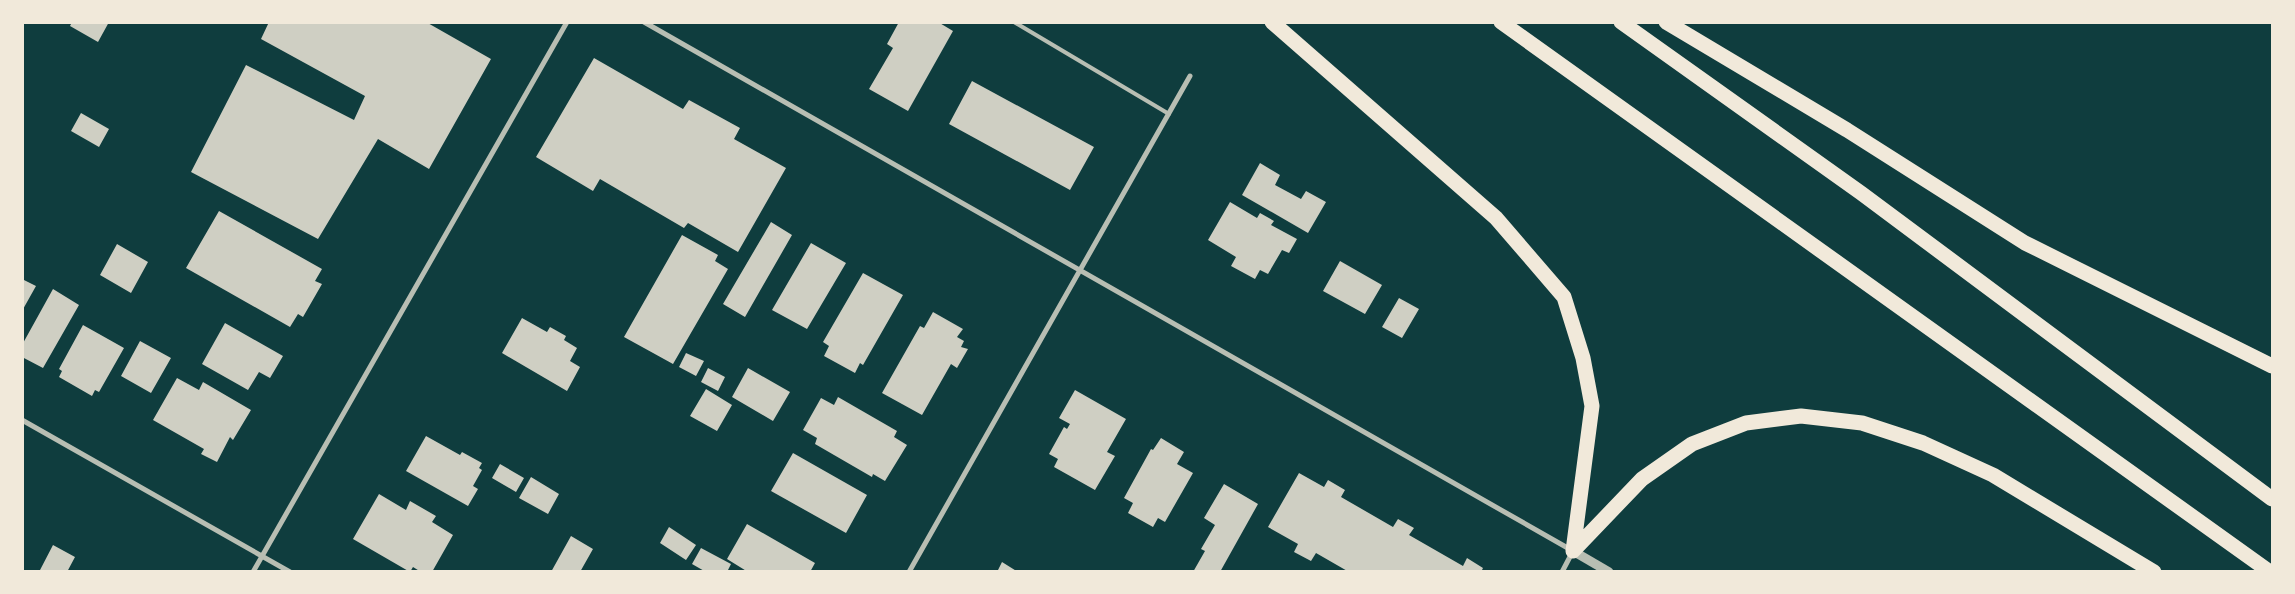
<svg xmlns="http://www.w3.org/2000/svg" width="2295" height="594" font-family="Raleway,sans-serif">
  <style>
    .building { fill: #cfcfc3 }
    .lines { fill: none; stroke-linecap: round; stroke-linejoin: round }
    .service { stroke: #b8beb3; stroke-width: 4 }
    .minor { stroke: #b8beb3; stroke-width: 5 }
    .tertiary { stroke: #b8beb3; stroke-width: 9 }
    .motorway { stroke: #f1e9da; stroke-width: 15 }
  </style>
  <rect width="100%" height="100%" fill="#0f3d3e"/>
  <path class="building" d="M72 22H109L98 42 70 26Z
    M269 22H426L491 59 429 169 378 139 318 239 191 172 246 65 354 120 365 96 261 39Z
    M899 22H938L953 31 908 111 869 89 893 48 887 44Z
    M594 58 683 109 689 100 740 128 734 139 786 168 738 252 688 223 684 228 600 179 593 191 536 157Z
    M972 81 1094 147 1070 190 949 124Z
    M81 113 109 129 99 147 71 131Z
    M1260 163 1280 175 1275 185 1301 199 1306 191 1326 202 1308 233 1242 195Z
    M1230 202 1257 218 1260 213 1274 221 1271 225 1297 239 1289 253 1282 250 1268 274 1260 270 1255 279 1231 266 1236 257 1208 240Z
    M219 211 322 269 315 281 322 284 303 317 298 314 290 327 186 268Z
    M771 222 792 235 745 317 723 304Z
    M682 235 718 255 715 261 728 269 673 364 624 337Z
    M811 243 846 263 807 329 772 310Z
    M117 244 148 262 131 293 100 275Z
    M1340 261 1382 285 1365 314 1323 291Z
    M863 273 903 295 863 365 860 363 855 373 824 356 829 346 823 342Z
    M22 279 36 286 22 311Z
    M53 289 79 305 43 368 22 357V345Z
    M1399 298 1419 309 1402 338 1382 327Z
    M933 312 963 329 957 337 964 341 961 347 968 349 957 368 951 364 922 415 882 393 920 326 924 328Z
    M522 318 547 332 550 327 566 336 564 340 577 348 570 361 580 367 567 391 502 353Z
    M225 323 283 356 270 378 259 372 248 390 202 364Z
    M83 325 124 348 99 392 95 390 92 396 59 377 62 371 59 369Z
    M140 341 171 358 151 393 121 376Z
    M686 353 704 361 696 376 679 367Z
    M708 368 725 377 718 391 701 382Z
    M748 368 790 392 773 421 732 397Z
    M177 378 199 390 203 382 251 410 233 440 230 437 217 462 201 454 204 449 153 420Z
    M706 389 732 405 717 431 690 416Z
    M1075 390 1126 419 1107 452 1115 456 1095 490 1054 467 1058 459 1049 454 1064 427 1067 429 1070 424 1059 418Z
    M838 397 897 431 894 437 907 445 885 481 873 474 872 477 815 444 817 438 803 430 821 398 834 405Z
    M426 436 460 455 462 452 482 463 479 468 482 470 473 486 478 489 468 506 406 471Z
    M1161 438 1184 452 1177 464 1193 473 1165 522 1158 518 1153 527 1128 513 1133 503 1124 498 1151 449 1153 450Z
    M793 453 867 495 846 533 771 491Z
    M500 464 524 478 516 492 492 478Z
    M1299 473 1324 487 1328 480 1345 490 1341 497 1393 527 1398 519 1414 528 1409 535 1463 566 1467 558 1483 568 1481 572H1349L1316 553 1311 561 1294 552 1298 544 1268 527Z
    M531 477 559 494 548 514 519 498Z
    M1224 484 1258 504 1220 572H1193L1205 551 1201 549 1215 525 1204 518Z
    M379 494 406 510 410 501 436 516 432 522 453 535 432 572H421L413 567 410 572 353 539Z
    M747 524 815 563 810 572H748L727 559Z
    M669 527 696 545 686 560 660 543Z
    M571 536 593 549 580 572H551Z
    M53 545 75 557 67 572H39Z
    M701 548 731 564 727 572H706L692 564Z
    M1002 562 1018 572H997Z"/>
  <g class="lines">
    <path class="service" d="M1014 22 1169 114"/>
    <path class="minor" d="M644 22 1573 551 1562 572
      M22 420 290 572
      M253 572 567 22
      M909 572 1190 76"/>
    <path class="tertiary" d="M1573 551 1609 572"/>
    <path class="motorway" d="M1272 22 1496 218 1564 297 1583 358 1592 406 1573 551
      M1501 22 2270 572
      M1621 22 1861 193 2272 499
      M1666 22 1847 130 2025 243 2272 366
      M1573 551 1642 479 1692 444 1746 423 1801 416 1862 423 1923 443 1993 475 2154 572"/>
  </g>
  <rect width="2295" height="594" fill="none" stroke="#f1e9da" stroke-width="48"/>
</svg>
